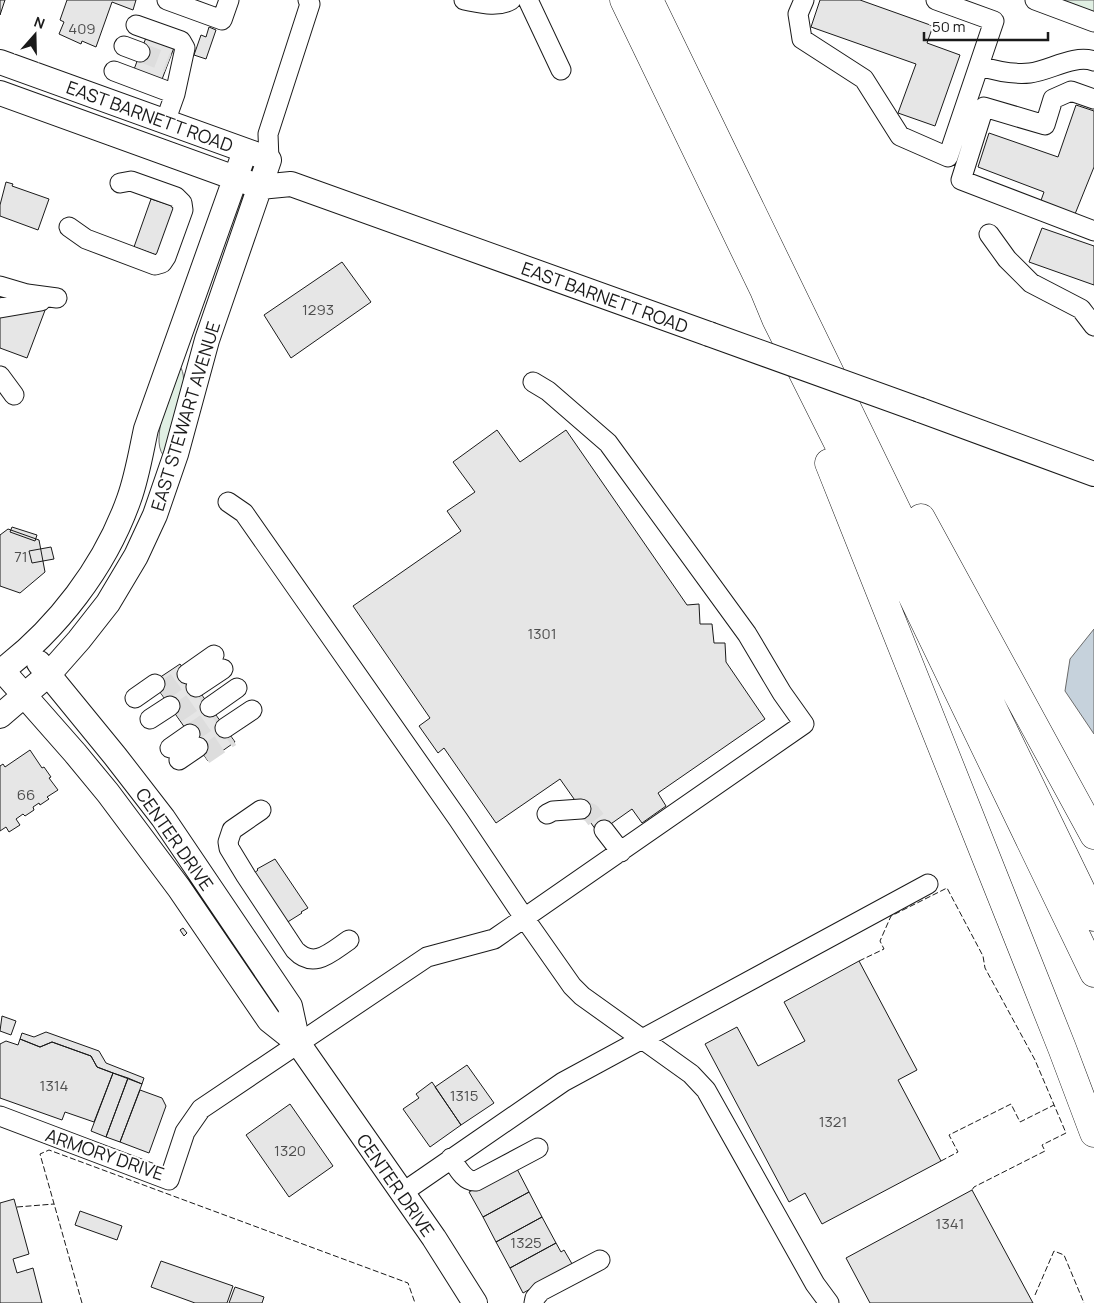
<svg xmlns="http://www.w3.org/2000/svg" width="1094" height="1303" font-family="Manrope,sans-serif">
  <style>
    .green { fill: #e0efe3; stroke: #6a6a6a }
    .water { fill: #c6d2dc; stroke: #6a6a6a }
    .building { fill: #e6e6e6; stroke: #1a1a1a }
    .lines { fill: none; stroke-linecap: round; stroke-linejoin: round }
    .minor-tunnel { stroke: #ddd; stroke-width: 19; stroke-dasharray: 19 9; stroke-linecap: butt }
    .minor-casing { stroke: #1a1a1a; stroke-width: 21 }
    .major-casing { stroke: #1a1a1a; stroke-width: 26 }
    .highway-casing { stroke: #1a1a1a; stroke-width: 29 }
    .minor { stroke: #fff; stroke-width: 19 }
    .major { stroke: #fff; stroke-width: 24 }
    .highway { stroke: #fff; stroke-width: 28 }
    .major-bridge-casing { stroke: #1a1a1a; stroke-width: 26; stroke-linecap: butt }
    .major-bridge { stroke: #fff; stroke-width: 24 }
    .fence { stroke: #1a1a1a; stroke-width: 1; stroke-dasharray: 6 2.5; stroke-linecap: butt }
    .labels { text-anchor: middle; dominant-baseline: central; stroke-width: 4; stroke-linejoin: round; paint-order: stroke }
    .number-label { font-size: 15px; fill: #4d4d4d }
    .street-label { font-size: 18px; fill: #1a1a1a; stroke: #fff }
  </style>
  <rect width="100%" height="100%" fill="#fff"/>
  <path class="green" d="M1061 0H1094V12Z
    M181 368C191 385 169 437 163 455 150 437 172 389 178 369Z"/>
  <path class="water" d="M1094 629V734L1065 691 1070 659Z"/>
  <path class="building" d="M0 0H5L0 15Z
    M67 0H136L133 10 112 2 96 47 82 41 81 44 59 34 64 22 60 20Z
    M820 0H860L933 26 927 43 960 55 935 126 898 113 916 64 811 27Z
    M209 27 216 30 206 59 194 55 201 35 206 37Z
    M147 35 175 45 161 82 133 72Z
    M1076 105 1094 111V167L1073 219 1039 206 1044 192 978 167 989 133 1058 157Z
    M6 182 13 184 12 186 49 199 38 230 0 216V205Z
    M151 199 176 207 159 256 134 247Z
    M1042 228 1094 246V285L1029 262Z
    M342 262 371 302 291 358 264 315Z
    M47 305 27 358 0 348V314Z
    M497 430 520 462 566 430 687 605 699 604 700 624H712L714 643H725L726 662 765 719 658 793 666 806 642 823 632 809 598 833 560 779 496 823 444 748 438 753 419 726 430 718 353 606 461 531 447 511 475 492 453 462Z
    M12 527 37 535 35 541 10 532Z
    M8 529 39 540 45 572 20 593 0 586V535Z
    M51 547 54 559 32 563 29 551Z
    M180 664 235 742 208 761 153 682Z
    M30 750 42 768 44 767 51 777 49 778 58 790 47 797 49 799 40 805 39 803 33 807 34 810 25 816 23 814 16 819 20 825 9 832 6 827 0 831V766L3 764 5 767Z
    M275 859 308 908 301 912 302 913 286 923 253 874 258 870 257 869Z
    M183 928 187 933 184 936 180 930Z
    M859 961 917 1070 898 1080 941 1161 822 1224 805 1193 789 1202 705 1044 737 1027 758 1066 805 1041 784 1002Z
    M2 1016 16 1021 11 1035 0 1031Z
    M46 1032 99 1051 106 1063 144 1078 142 1084 97 1067 91 1056 52 1042 40 1047 20 1039 22 1033 34 1037Z
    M20 1039 40 1047 52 1042 91 1056 97 1067 113 1073 94 1122 65 1112 62 1120 0 1098V1044L6 1041 18 1045Z
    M467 1065 494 1103 461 1125 435 1087Z
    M113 1073 128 1078 106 1137 91 1131Z
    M128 1078 142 1084 120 1142 106 1137Z
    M432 1082 461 1125 430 1147 403 1109 419 1098 416 1094Z
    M140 1090 162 1098 166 1106 149 1153 120 1142Z
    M290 1104 333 1166 289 1197 246 1135Z
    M516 1167 529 1192 483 1217 469 1192Z
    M972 1190 1033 1303H870L846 1258Z
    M529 1192 542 1217 496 1242 483 1217Z
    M14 1199 29 1254 13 1259 17 1273 33 1268 42 1303H0V1203Z
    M80 1211 122 1226 117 1240 75 1225Z
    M542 1217 556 1243 510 1268 496 1242Z
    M556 1243 561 1252 564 1250 575 1269 545 1281 523 1293 510 1268Z
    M161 1261 233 1286 227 1303H195L151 1287Z
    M235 1287 264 1297 262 1303H229Z"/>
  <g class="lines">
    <path class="minor-tunnel" d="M140 52 168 63
      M161 693 187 674
      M176 714 202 696
      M190 734 216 716
      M204 755 231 737
      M581 809 591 813 604 830"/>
    <defs>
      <path id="minor" d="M167 0 222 20 229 0
        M464 0C480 3 497 8 511 0
        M528 0 561 70
        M804 0 798 14 802 39 864 79 900 136 948 157 994 21 936 0
        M1035 0 1094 22
        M136 25 181 41 185 48 175 94 165 122
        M124 46 140 52
        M980 66C996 71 1012 75 1030 73 1049 71 1074 54 1094 61
        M114 71 175 94
        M1094 99 1071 91 1053 99 1045 125 984 107 961 180 1094 231
        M269 160 268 134 310 4 308 0
        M69 227 86 239 155 265 162 263 166 257 183 210 182 203 176 197 131 181 120 183
        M989 234 1007 259 1031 283 1081 309 1094 326
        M0 286 27 294 57 298
        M0 308 41 301
        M0 376 14 395
        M228 502 244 513 458 819 525 919 572 986 582 996 691 1074 706 1090 815 1284 829 1303
        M187 674 214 655
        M196 687 223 669
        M135 698 155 684
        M210 707 237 688
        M150 719 170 706
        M225 728 252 710
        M170 748 190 734
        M179 760 198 747
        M261 810 232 830 228 842 229 848 246 876 295 950C314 970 331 952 349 940
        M547 814 553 811 581 809
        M604 830 621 852
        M0 1116 169 1180 185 1132 201 1109 427 957 494 939 804 724 782 693 747 634 608 443 548 391 533 382
        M451 1158C457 1167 464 1182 476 1181L538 1148
        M402 1193 563 1082 928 884
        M534 1303 535 1298 541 1291 600 1260"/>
      <path id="major" d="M0 62 261 156
        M0 93 260 187 291 184 709 334
        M920 410 1094 474
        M39 663 115 756 163 818 290 1006 298 1043
        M2 670 75 753 108 793 179 888 269 1020 298 1043 434 1238 475 1303
        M0 672C57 629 105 567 129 499 137 477 141 452 146 429L245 151
        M0 716 49 674 79 640 108 603 136 556 155 515 176 454 207 340 269 160"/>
      <path id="highway" d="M624 0 764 290 776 319 852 471 1094 973
        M649 0 1094 917
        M829 463 1062 1048 1094 1133
        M921 518 1094 835"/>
    </defs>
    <use href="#minor" class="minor-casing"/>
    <use href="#major" class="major-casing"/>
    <use href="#highway" class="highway-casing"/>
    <use href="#minor" class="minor"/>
    <use href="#major" class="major"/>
    <use href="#highway" class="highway"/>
    <defs>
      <path id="major-bridge" d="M709 334 920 410"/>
    </defs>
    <use href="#major-bridge" class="major-bridge-casing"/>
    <use href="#major-bridge" class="major-bridge"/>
    <path class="fence" d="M859 961 884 949 880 941 891 916 947 888 983 956 985 968 1035 1060 1066 1133 1042 1145 1045 1151 974 1187 972 1190
      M941 1161 958 1152 949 1135 1011 1104 1020 1122 1054 1105
      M17 1207 54 1204
      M1035 1295 1054 1251 1064 1255 1084 1303
      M82 1303 40 1154 49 1150 408 1283 415 1303"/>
  </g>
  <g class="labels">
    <g class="number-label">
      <text x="82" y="28">409</text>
      <text x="318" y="309">1293</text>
      <text x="21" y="556">71</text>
      <text x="542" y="633">1301</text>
      <text x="26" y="794">66</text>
      <text x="54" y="1085">1314</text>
      <text x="464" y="1095">1315</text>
      <text x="833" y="1121">1321</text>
      <text x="290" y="1150">1320</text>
      <text x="950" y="1223">1341</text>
      <text x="526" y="1242">1325</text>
    </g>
    <g class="street-label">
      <text transform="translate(150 116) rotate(20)">EAST BARNETT ROAD</text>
      <text transform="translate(605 297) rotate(20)">EAST BARNETT ROAD</text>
      <text transform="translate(185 416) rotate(-73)">EAST STEWART AVENUE</text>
      <text transform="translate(175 839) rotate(55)">CENTER DRIVE</text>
      <text transform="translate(105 1154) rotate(19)">ARMORY DRIVE</text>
      <text transform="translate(396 1185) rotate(55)">CENTER DRIVE</text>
    </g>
  </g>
  <g transform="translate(35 35) rotate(20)" stroke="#ffffff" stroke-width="4" paint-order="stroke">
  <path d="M0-4L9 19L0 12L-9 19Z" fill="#1a1a1a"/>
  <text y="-8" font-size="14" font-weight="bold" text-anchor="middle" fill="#1a1a1a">N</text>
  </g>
  <path d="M924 32v8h124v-8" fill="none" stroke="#1a1a1a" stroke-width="2.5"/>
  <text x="932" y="32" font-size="15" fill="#1a1a1a" stroke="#ffffff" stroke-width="4" paint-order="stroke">50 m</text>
</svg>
